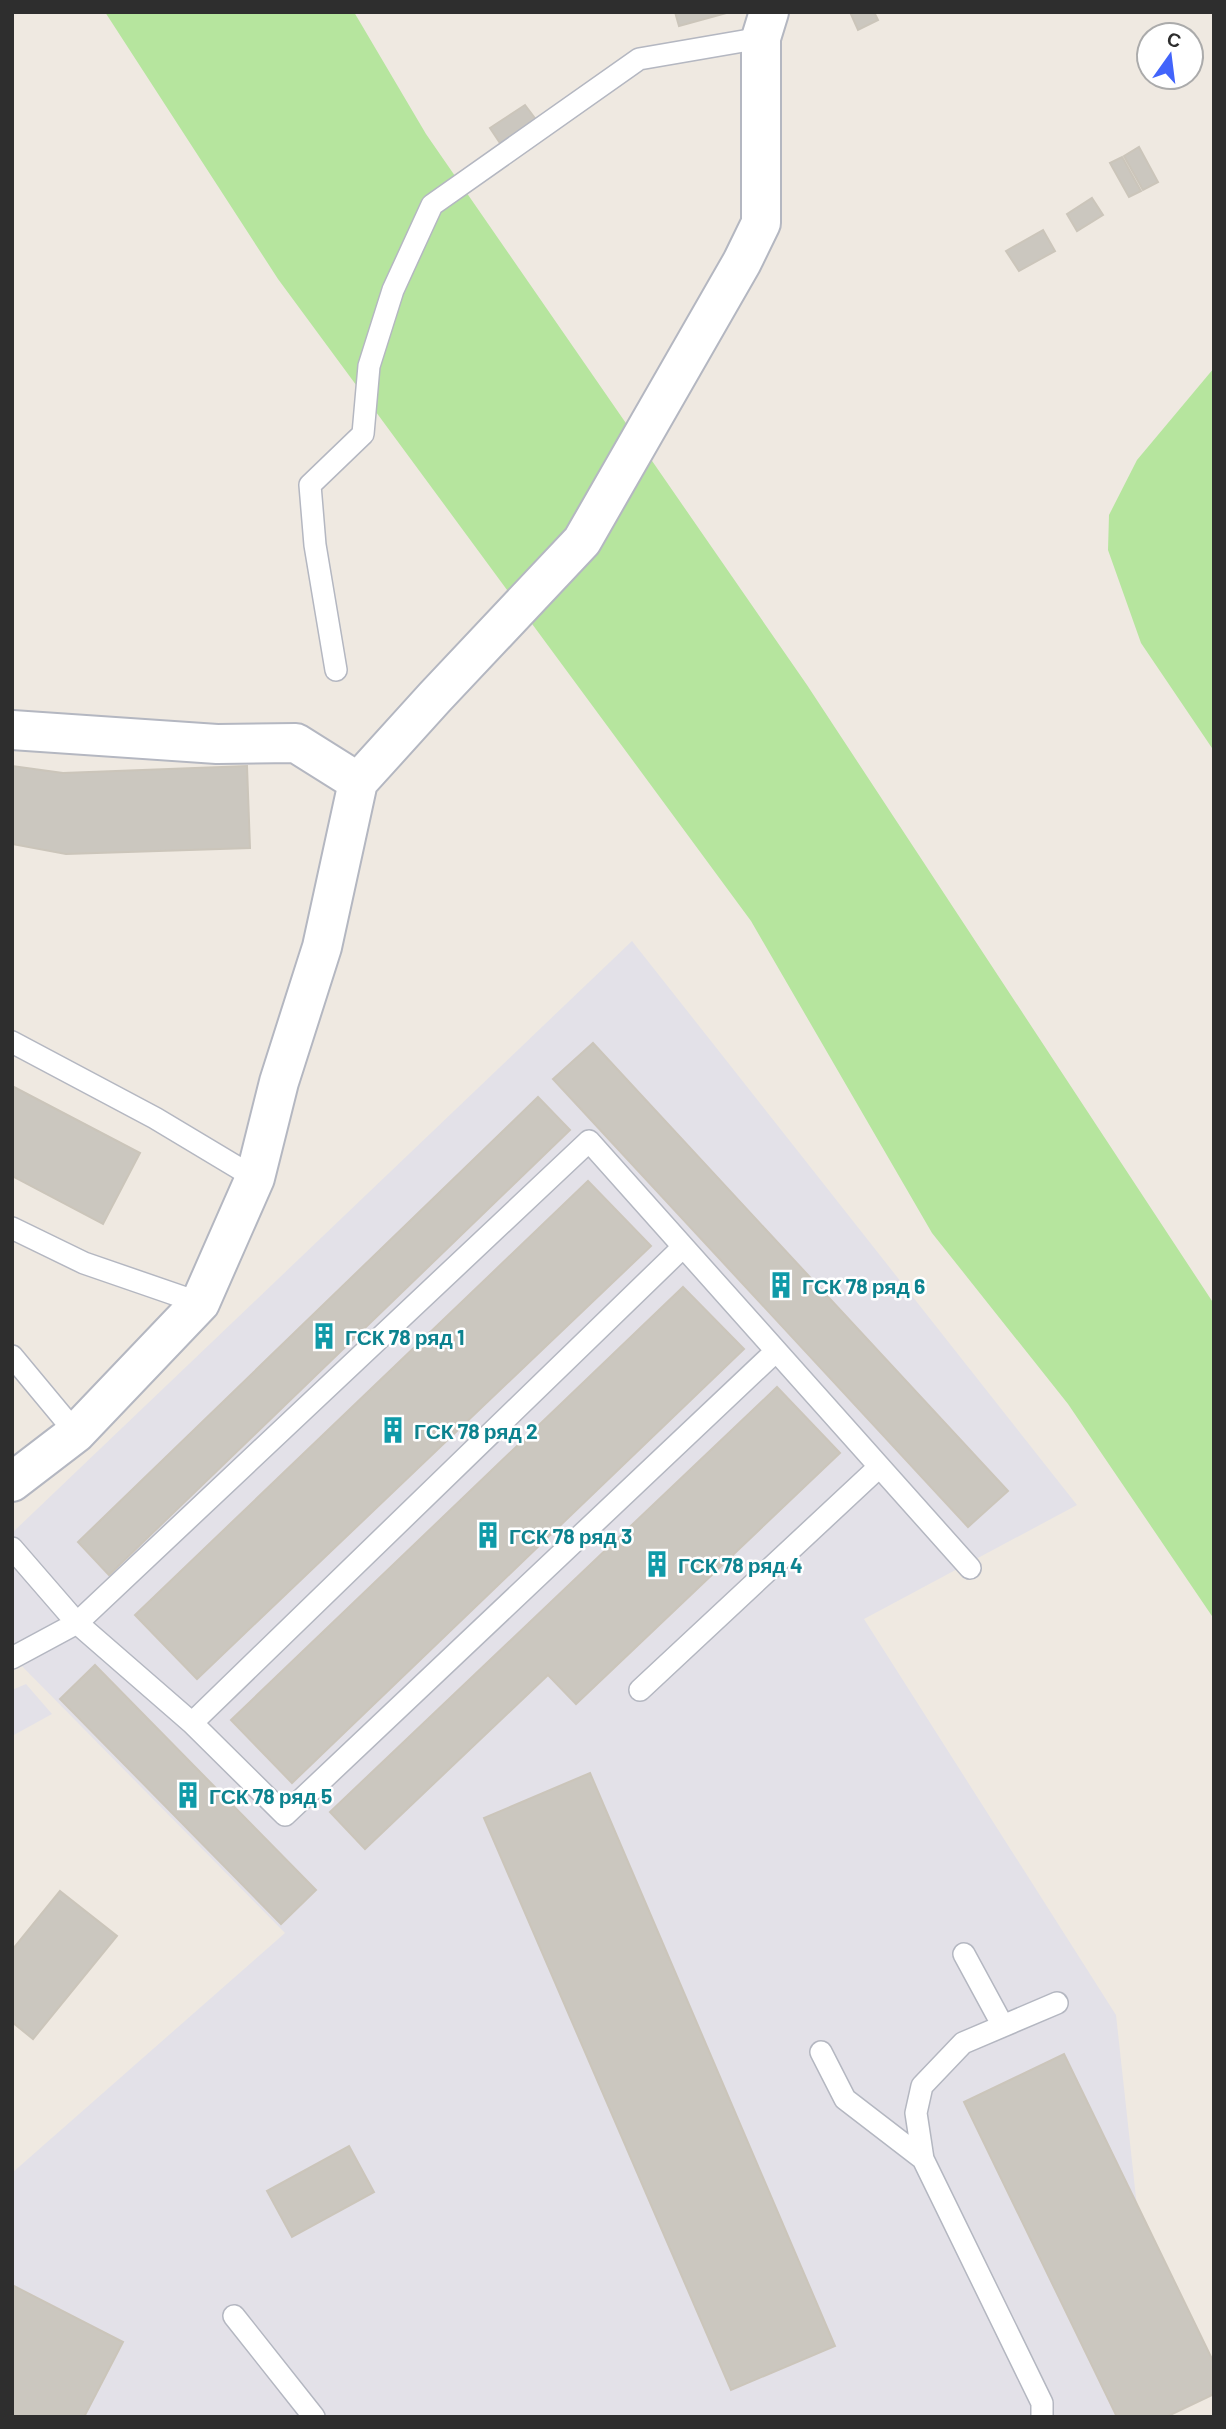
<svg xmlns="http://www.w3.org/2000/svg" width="1226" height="2429" font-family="Barlow,sans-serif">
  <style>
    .industrial { fill: #e3e1e8 }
    .green { fill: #b6e59e }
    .building { fill: #cbc7bf; stroke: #cbc5ba; stroke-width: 2 }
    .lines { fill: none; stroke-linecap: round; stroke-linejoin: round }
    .service-casing { stroke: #b4b7c1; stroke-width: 24 }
    .minor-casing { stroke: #b4b7c1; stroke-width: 42 }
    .service { stroke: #fff; stroke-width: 21 }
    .minor { stroke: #fff; stroke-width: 38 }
    .labels { text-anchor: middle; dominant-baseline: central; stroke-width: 5; stroke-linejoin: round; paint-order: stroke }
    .culture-label { font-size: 21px; font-weight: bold; fill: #0d838f; stroke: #fff; text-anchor: start }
  </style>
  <rect width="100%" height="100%" fill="#efe9e1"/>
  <path class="industrial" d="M632 941 1077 1505 864 1619 1116 2015 1160 2417H12V2173L285 1933 12 1656V1533Z
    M26 1684 52 1714 12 1736V1690Z"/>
  <path class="green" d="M105 12H354L426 134 807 685 1214 1304V1619L1068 1404 932 1233 751 921 278 279Z
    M1214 368V751L1141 643 1108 550 1109 515 1137 460Z"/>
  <path class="building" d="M675 12H730L679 26Z
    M850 12H874L878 20 858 30Z
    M525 105 540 125 504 149 490 128Z
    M1139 147 1158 182 1143 190 1124 156Z
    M1122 157 1141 191 1129 197 1110 163Z
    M1092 198 1103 215 1077 231 1067 214Z
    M1043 230 1055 251 1019 271 1006 251Z
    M12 766 63 773 247 766 250 848 66 854 12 844Z
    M593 1043 1008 1491 968 1527 553 1079Z
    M12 1086 140 1153 103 1224 12 1176Z
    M538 1097 570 1130 109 1575 78 1542Z
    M588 1181 651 1246 197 1679 135 1615Z
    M683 1287 744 1349 292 1783 231 1720Z
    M777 1387 840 1453 576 1704 548 1675 365 1849 330 1812Z
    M95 1665 316 1890 281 1924 60 1699Z
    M590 1773 835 2346 731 2390 484 1818Z
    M60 1891 117 1936 33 2039 12 2022V1950Z
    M1064 2054 1214 2363V2394L1166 2417H1117L964 2102Z
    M349 2146 374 2192 292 2237 267 2191Z
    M12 2285 123 2342 84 2417H12Z"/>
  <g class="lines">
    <defs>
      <path id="service" d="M336 670 315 545 310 485 363 434 369 366 393 290 432 205 639 59 761 38 759 31
        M12 1042 155 1118 255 1178
        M12 1228 84 1263 200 1303
        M776 1351 285 1815 192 1723 77 1623 589 1141 970 1568
        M12 1356 76 1433
        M12 1548 77 1623 12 1658
        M640 1690 879 1467
        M192 1723 683 1247
        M964 1954 1003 2026
        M821 2052 845 2099 923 2159
        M234 2316 314 2417
        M1042 2417V2403L923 2159 916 2113 922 2086 963 2043 1057 2003"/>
      <path id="minor" d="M12 730 217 744 296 743 358 782
        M12 1482 76 1433 200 1303 255 1178 279 1082 322 947 358 782 435 697 582 541 742 262 761 223V38L769 12"/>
    </defs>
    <use href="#service" class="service-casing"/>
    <use href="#minor" class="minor-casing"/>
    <use href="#service" class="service"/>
    <use href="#minor" class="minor"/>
  </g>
  <defs>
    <symbol id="building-bare" viewBox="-9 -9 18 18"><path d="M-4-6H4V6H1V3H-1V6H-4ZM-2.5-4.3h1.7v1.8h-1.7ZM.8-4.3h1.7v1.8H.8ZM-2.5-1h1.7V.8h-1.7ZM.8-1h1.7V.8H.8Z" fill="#0f9aa8" stroke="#fff" stroke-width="2.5" paint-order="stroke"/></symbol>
  </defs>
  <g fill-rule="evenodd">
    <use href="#building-bare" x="762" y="1266" width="38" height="38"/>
    <use href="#building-bare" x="305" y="1317" width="38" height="38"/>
    <use href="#building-bare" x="374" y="1411" width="38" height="38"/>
    <use href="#building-bare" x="469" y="1516" width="38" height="38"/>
    <use href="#building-bare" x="638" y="1545" width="38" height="38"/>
    <use href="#building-bare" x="169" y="1776" width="38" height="38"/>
  </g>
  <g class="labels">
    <g class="culture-label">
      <text x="802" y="1285">ГСК 78 ряд 6</text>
      <text x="345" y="1336">ГСК 78 ряд 1</text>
      <text x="414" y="1430">ГСК 78 ряд 2</text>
      <text x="509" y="1535">ГСК 78 ряд 3</text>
      <text x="678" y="1564">ГСК 78 ряд 4</text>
      <text x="209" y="1795">ГСК 78 ряд 5</text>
    </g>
  </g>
  <rect width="1226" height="2429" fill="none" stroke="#2e2e2e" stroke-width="28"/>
  <g transform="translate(1170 56) rotate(14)"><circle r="33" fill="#ffffff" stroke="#ababab" stroke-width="2"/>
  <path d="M0-5L12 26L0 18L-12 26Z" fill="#4264fb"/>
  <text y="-10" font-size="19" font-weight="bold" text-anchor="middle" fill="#2e2e2e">С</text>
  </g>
</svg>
